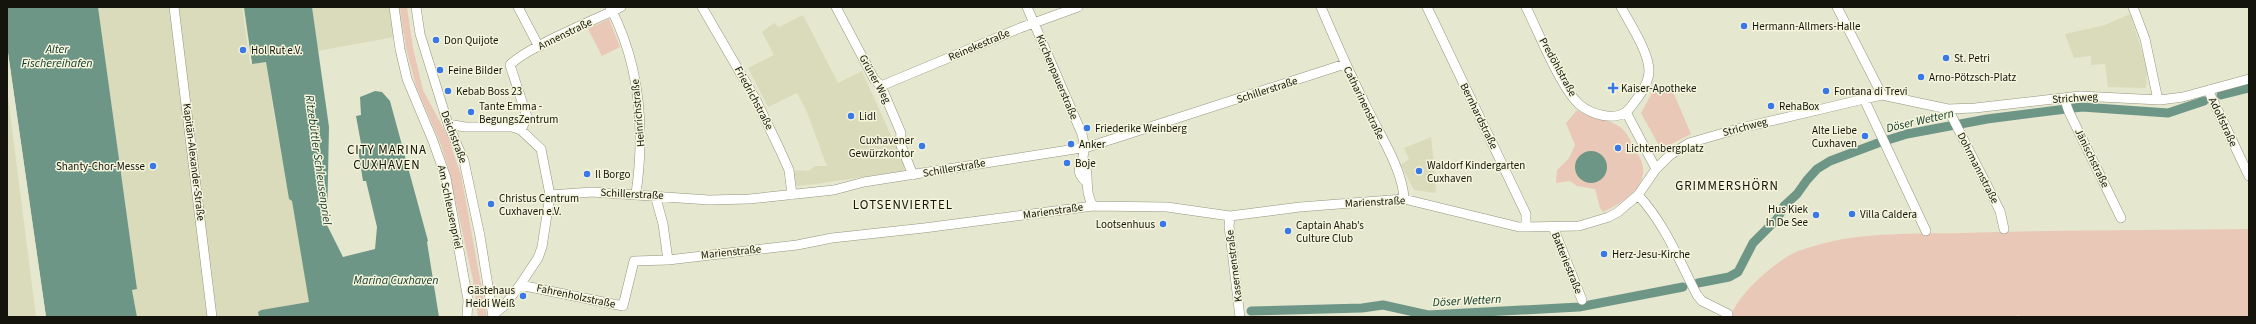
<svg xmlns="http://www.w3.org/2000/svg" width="2256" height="324" font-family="'Source Sans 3',sans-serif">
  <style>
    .built { fill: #dadbbb }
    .green { fill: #e9c8b7 }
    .water { fill: #6e9687 }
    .pier { fill: #e6e7cf }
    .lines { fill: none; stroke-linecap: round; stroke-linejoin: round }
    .canal { stroke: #6e9687; stroke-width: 9 }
    .street-casing { stroke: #94957e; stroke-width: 10 }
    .street { stroke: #fff; stroke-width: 9 }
    .poi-dot { fill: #3978e6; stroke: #f4f5dc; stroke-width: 1.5 }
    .labels { text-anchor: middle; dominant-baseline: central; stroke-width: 3; stroke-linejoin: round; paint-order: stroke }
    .poi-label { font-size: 11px; fill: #14140c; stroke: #f4f5dc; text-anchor: start }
    .street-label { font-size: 11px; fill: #14140c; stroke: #f4f5dc }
    .water-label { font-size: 12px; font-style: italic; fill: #0f3529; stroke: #f4f5dc }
    .quarter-label { font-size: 13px; letter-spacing: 1px; fill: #14140c; stroke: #f4f5dc }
  </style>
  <rect width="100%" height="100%" fill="#e6e7cf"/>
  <path class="built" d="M98 7H244L252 64 266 62 274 115 289 199 292 201 310 303 264 310 258 312 259 317H137L132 289 137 288Z
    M312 7H400L404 33 394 37 318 51Z
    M2130 14 2147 67 2146 88 2108 87 2105 64 2091 65V56L2074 58 2065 34 2105 25Z
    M803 15 838 83 862 71 897 149 905 168 903 171 816 184 797 186 796 184 794 170 808 171 815 166H829L826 164 807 112 797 93 768 107 748 68 774 55 762 32 774 23 779 27Z
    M7 89 36 317H7Z
    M1431 137 1434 164 1436 193 1414 190 1401 165 1409 159 1404 148Z"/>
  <path class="green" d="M400 7H407L413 48 423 90 448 137 461 175 487 317H478L473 280 448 167 441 145 416 86 406 48Z
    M609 19 620 47 602 56 588 29Z
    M1660 84 1664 90 1671 87 1691 134 1661 149 1641 113 1653 91 1659 90Z
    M1577 110C1590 118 1607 118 1620 127 1627 132 1631 142 1635 150 1638 154 1641 159 1642 163 1650 187 1619 205 1603 212L1600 208 1595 189 1577 186 1570 181 1556 183 1557 170 1569 158 1575 145 1566 123Z
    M2249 229V316L2021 317 2019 315 2010 317H1731C1735 297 1772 265 1790 255 1799 250 1811 247 1821 244 1866 232 1916 234 1962 233 2058 230 2153 230 2249 229Z"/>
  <path class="water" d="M7 7H98L137 289 132 290 137 317H46L7 46Z
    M244 7H312L329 127 327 225 343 257 375 249 377 227 366 181H363L358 149H362L356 116 361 115 360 97 375 91 382 92 390 101 428 241 427 242 439 317H259L258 312 261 310 309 302 292 201 289 199 266 62 252 64Z
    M1575 167a16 16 0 1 1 32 0a16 16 0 1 1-32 0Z"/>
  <path class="pier" d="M242 7H243L252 64H250Z
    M7 46 46 317H44L7 60Z"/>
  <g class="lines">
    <path class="canal" d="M2221 95 2249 88
      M1698 283 1729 277 1738 272 1753 243 1777 219 1784 206 1797 194 1807 180 1817 169 1830 161 1878 143 1907 134 1987 119 2082 107 2168 113 2204 101
      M1251 311 1362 308 1383 305 1428 315 1579 307 1683 287"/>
    <defs>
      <path id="street" d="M174 7 212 317
        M394 7 400 49 407 79 433 141 446 178 468 300 467 317
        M416 7 420 34 448 124 464 161 480 236 493 317
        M518 7 539 47
        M610 7C640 64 645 130 636 194
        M702 7 756 100 780 150 789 170 792 195
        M836 7 874 79 881 86 901 133 900 143 913 175
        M1027 7 1082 134C1084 141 1085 150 1083 157 1080 169 1075 170 1085 181
        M1321 7C1335 40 1349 72 1365 104 1378 132 1403 169 1404 199
        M1427 7 1526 214V227
        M1526 7C1538 31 1561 89 1580 105 1591 114 1613 121 1626 112 1631 108 1635 101 1639 96 1644 89 1649 79 1649 71 1649 52 1630 24 1621 7
        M1837 7 1882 95
        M2133 7 2145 39 2158 100
        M881 86 1020 28 1078 7
        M2208 90 2249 176
        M2064 98 2069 112 2121 218
        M1864 99 1926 231
        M1948 109 2000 211 2004 229
        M1626 112 1656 169
        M448 124 465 127H512L521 130 541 149 550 195 542 247 538 258 520 285 504 306 493 315
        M521 130 527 117 510 65C525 48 597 19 621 7
        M1083 158C1091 174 1083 190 1093 206
        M550 195 592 192 709 200 749 199 834 190 864 182 1088 147 1345 64
        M655 195 663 224 668 260
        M1638 195C1665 224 1679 260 1697 295L1702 301 1728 314
        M1230 216 1229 226 1240 317
        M1553 227 1582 300
        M520 285 623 306 634 261 668 260 797 245 832 238 924 228 1093 206 1167 207 1230 216 1300 207 1404 199 1519 227 1579 226 1609 217 1618 212 1638 195 1656 169 1670 155 1689 143 1741 128 1864 99 1882 95 1948 109 1975 108 2080 96 2160 100 2183 97 2249 79"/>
    </defs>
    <use href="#street" class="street-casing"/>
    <use href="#street" class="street"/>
  </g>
  <g class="poi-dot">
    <circle cx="1744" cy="26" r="4"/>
    <circle cx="436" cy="40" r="4"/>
    <circle cx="243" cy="50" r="4"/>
    <circle cx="1946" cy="58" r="4"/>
    <circle cx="440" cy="70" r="4"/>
    <circle cx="1921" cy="77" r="4"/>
    <path d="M1611 82h4v4h4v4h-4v4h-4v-4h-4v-4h4z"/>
    <circle cx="448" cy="91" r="4"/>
    <circle cx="1826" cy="91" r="4"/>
    <circle cx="1771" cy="106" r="4"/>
    <circle cx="471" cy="112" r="4"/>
    <circle cx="851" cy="116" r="4"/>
    <circle cx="1087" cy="128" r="4"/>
    <circle cx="1865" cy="136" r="4"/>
    <circle cx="1071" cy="144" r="4"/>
    <circle cx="922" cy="146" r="4"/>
    <circle cx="1618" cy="148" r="4"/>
    <circle cx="1067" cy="163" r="4"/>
    <circle cx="153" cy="166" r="4"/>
    <circle cx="1419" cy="171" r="4"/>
    <circle cx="587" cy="174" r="4"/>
    <circle cx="491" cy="204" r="4"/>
    <circle cx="1852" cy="214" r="4"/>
    <circle cx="1816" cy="215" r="4"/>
    <circle cx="1163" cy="224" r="4"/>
    <circle cx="1288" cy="231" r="4"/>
    <circle cx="1604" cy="254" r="4"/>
    <circle cx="523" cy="296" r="4"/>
  </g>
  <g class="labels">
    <g class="poi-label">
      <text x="1752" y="26">Hermann-Allmers-Halle</text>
      <text x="444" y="40">Don Quijote</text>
      <text x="251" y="50">Hol Rut e.V.</text>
      <text x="1954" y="58">St. Petri</text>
      <text x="448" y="70">Feine Bilder</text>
      <text x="1929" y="77">Arno-Pötzsch-Platz</text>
      <text x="1621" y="88">Kaiser-Apotheke</text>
      <text x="456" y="91">Kebab Boss 23</text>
      <text x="1834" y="91">Fontana di Trevi</text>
      <text x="479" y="106">Tante Emma -<tspan x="479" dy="13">BegungsZentrum</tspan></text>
      <text x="1779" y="106">RehaBox</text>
      <text x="859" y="116">Lidl</text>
      <text x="1095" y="128">Friederike Weinberg</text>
      <text x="1857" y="130" text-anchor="end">Alte Liebe<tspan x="1857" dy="13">Cuxhaven</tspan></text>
      <text x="914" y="140" text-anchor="end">Cuxhavener<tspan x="914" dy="13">Gewürzkontor</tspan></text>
      <text x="1079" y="144">Anker</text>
      <text x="1626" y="148">Lichtenbergplatz</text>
      <text x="1075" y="163">Boje</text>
      <text x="1427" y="165">Waldorf Kindergarten<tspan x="1427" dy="13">Cuxhaven</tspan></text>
      <text x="145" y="166" text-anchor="end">Shanty-Chor-Messe</text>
      <text x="595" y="174">Il Borgo</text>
      <text x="499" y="198">Christus Centrum<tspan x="499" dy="13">Cuxhaven e.V.</tspan></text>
      <text x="1808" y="209" text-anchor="end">Hus Kiek<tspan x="1808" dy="13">In De See</tspan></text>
      <text x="1860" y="214">Villa Caldera</text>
      <text x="1155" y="224" text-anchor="end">Lootsenhuus</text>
      <text x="1296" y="225">Captain Ahab’s<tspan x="1296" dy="13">Culture Club</tspan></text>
      <text x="1612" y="254">Herz-Jesu-Kirche</text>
      <text x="515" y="290" text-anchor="end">Gästehaus<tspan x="515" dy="13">Heidi Weiß</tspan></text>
    </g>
    <g class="street-label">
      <text transform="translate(565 34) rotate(-26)">Annenstraße</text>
      <text transform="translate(979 45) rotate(-23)">Reinekestraße</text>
      <text transform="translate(1558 67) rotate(61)">Predöhlstraße</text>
      <text transform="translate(1057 77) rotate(67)">Kirchenpauerstraße</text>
      <text transform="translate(875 79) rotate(61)">Grüner Weg</text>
      <text transform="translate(1267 90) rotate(-18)">Schillerstraße</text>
      <text transform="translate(754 98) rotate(62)">Friedrichstraße</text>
      <text transform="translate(2075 98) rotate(-4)">Strichweg</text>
      <text transform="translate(1364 103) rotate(64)">Catharinenstraße</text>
      <text transform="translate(638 113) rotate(-95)">Heinrichstraße</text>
      <text transform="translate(1479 116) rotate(64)">Bernhardstraße</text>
      <text transform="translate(2223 122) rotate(65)">Adolfstraße</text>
      <text transform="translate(1745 127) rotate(-15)">Strichweg</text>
      <text transform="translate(454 137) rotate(69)">Deichstraße</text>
      <text transform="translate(2092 158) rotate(64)">Jänischstraße</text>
      <text transform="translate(194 162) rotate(83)">Kapitän-Alexander-Straße</text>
      <text transform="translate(954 168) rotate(-10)">Schillerstraße</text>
      <text transform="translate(1978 168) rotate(63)">Dohrmannstraße</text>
      <text transform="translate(632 194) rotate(3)">Schillerstraße</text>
      <text transform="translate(1375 202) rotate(-3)">Marienstraße</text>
      <text transform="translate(450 207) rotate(78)">Am Schleusenpriel</text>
      <text transform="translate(1053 211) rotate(-8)">Marienstraße</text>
      <text transform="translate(731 252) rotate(-6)">Marienstraße</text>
      <text transform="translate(1567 263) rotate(68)">Batteriestraße</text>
      <text transform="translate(1234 266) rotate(-97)">Kasernenstraße</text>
      <text transform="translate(576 296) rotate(12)">Fahrenholzstraße</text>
    </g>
    <g class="water-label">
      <text x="57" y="49">Alter<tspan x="57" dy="14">Fischereihafen</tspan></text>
      <text transform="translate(1920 121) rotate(-13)">Döser Wettern</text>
      <text transform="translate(318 160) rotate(82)">Ritzebüttler Schleusenpriel</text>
      <text x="396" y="280">Marina Cuxhaven</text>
      <text transform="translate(1467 301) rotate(-3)">Döser Wettern</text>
    </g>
    <g class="quarter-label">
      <text x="387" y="150">CITY MARINA<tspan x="387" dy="15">CUXHAVEN</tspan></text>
      <text x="1727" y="186">GRIMMERSHÖRN</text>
      <text x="903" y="205">LOTSENVIERTEL</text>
    </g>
  </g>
  <rect width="2256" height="324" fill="none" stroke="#14140c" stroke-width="16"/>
</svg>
